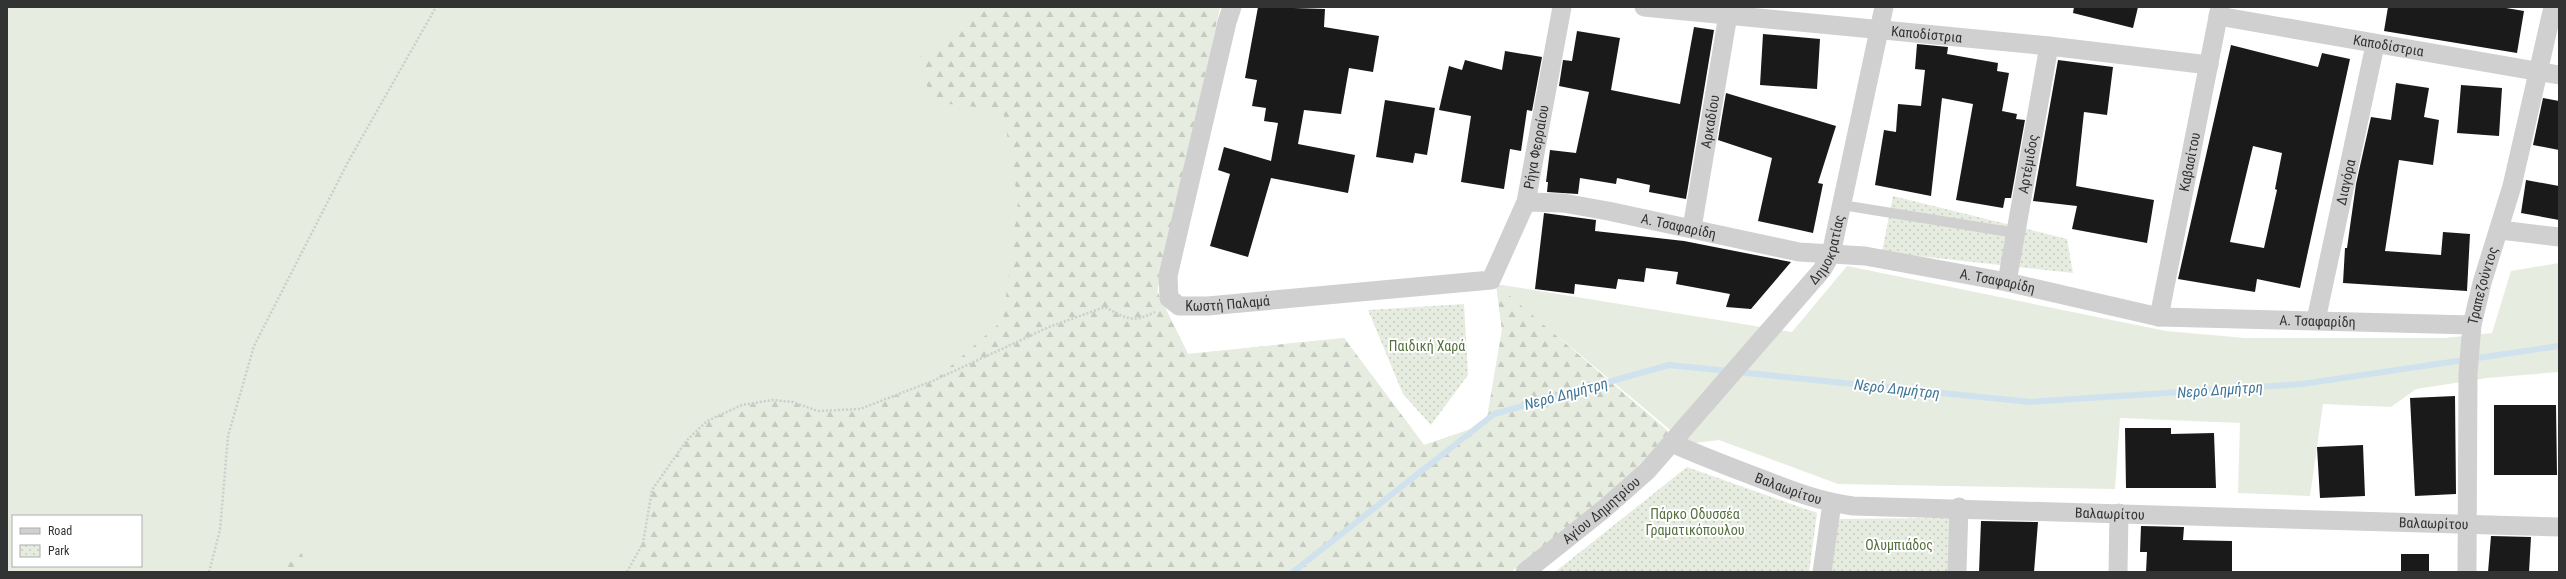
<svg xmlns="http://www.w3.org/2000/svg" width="2566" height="579" font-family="'Roboto Condensed',sans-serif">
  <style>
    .grass { fill: #e6ecdf; fill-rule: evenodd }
    .forest { fill: url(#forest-firs) }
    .park { fill: url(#park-dots) }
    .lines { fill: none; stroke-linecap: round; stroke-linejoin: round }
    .stream { stroke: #cfe2ee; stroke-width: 6 }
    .building { fill: #1a1a1a; fill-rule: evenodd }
    .path { stroke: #cdcdcd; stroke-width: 2.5; stroke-dasharray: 2 2; stroke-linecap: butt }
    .lane { stroke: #d0d0d0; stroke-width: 10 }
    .street { stroke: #d0d0d0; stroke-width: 19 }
    .labels { text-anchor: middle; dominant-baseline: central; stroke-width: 4; stroke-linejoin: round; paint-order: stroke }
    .street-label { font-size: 14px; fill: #333; stroke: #fff }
    .park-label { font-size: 14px; fill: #56703f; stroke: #fff }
    .water-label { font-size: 15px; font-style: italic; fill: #3f7597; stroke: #fff }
  </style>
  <defs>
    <pattern id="forest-firs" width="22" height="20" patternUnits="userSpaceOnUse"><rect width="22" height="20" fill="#e6ecdf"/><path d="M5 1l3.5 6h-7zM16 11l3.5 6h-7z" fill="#c6cbc0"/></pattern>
    <pattern id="park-dots" width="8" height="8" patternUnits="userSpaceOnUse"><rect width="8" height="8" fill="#e6ecdf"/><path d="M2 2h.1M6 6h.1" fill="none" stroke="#c6cbc0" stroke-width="1.8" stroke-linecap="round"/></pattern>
  </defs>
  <rect width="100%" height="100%" fill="#fff"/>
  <path class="grass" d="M7 7H1220L1157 292 1188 354 1344 338 1424 445 1486 424 1502 330 1496 284 1792 332 1847 266 2166 331 2245 338H2445L2492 333 2511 271 2559 263V372L2487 378 2416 389 2391 407 2323 404 2310 496 2238 493 2240 423 2120 418 2115 489 1838 484 1719 440 1687 444 1541 322 1669 432 1593 507 1511 572H7ZM13 516H141V566H13Z"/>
  <path class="forest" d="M990 7H1220L1157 291 1188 354 1344 338 1424 445 1486 424 1502 330 1496 284 1669 432 1632 473 1593 507 1511 572H627L643 542 652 490 687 440 707 421 742 405 772 400 793 402 818 411 860 409 935 380 1003 320 1018 202 1003 110 931 102 920 57Z
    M302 553 306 572H278Z"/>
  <path class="park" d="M1893 196 2067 239 2073 273 1882 252Z
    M1464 304 1468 375 1431 425 1403 394 1368 310Z
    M1687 467 1817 513 1809 572H1555Z
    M1950 518V572H1831L1839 519Z"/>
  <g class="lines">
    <path class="stream" d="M1293 572 1494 414 1669 365 2030 402 2302 384 2559 346"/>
  </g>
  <path class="building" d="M1258 7 1325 9 1324 27 1379 36 1373 72 1349 68 1341 114 1304 110 1298 144 1355 155 1348 193 1271 178 1248 257 1210 246 1230 174 1218 170 1224 147 1271 161 1278 123 1264 121 1266 108 1252 106 1257 80 1245 78Z
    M2074 7H2138L2133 28 2073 13Z
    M2388 7H2500L2524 11 2517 53 2384 31Z
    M1694 27 1714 30 1686 199 1649 192 1650 185 1617 178 1616 184 1580 178 1578 194 1547 192 1548 182H1546L1550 150 1576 153 1589 92 1559 86 1563 60 1572 61 1577 31 1620 38 1611 90 1680 104Z
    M1763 34 1820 39 1817 89 1760 85Z
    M1917 44 1948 47 1947 54 1998 63 1997 71 2009 73 2002 111 2017 114 2016 119 2025 120 2011 198H2005L2003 208 1956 200 1973 104 1942 98 1931 196 1875 185 1884 130 1896 132 1898 104 1921 106 1925 70 1915 69Z
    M2231 45 2318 67 2322 53 2350 59 2300 288 2257 279 2255 292 2178 279ZM2253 146 2282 153 2275 189 2277 190 2264 248 2230 242Z
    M1505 51 1542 57 1532 111 1527 110 1521 151 1510 149 1504 189 1461 182 1471 116 1439 110 1449 66 1462 70 1465 60 1502 70Z
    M2058 60 2113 67 2107 115 2084 112 2076 186 2154 200 2147 243 2072 229 2077 206 2033 201Z
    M2396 83 2429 88 2424 117 2439 120 2433 165 2399 160 2385 251 2441 255 2443 232 2470 234 2467 291 2343 283 2345 248H2347L2356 184 2371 117 2391 120Z
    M2461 85 2502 88 2499 136 2457 133Z
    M1726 93 1836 126 1818 183 1823 184 1813 233 1758 221 1772 158 1718 140Z
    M2543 98 2559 101V150L2533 145Z
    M1385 100 1435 108 1427 155 1415 153 1413 163 1376 157Z
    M2526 180 2559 186V220L2521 213Z
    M1544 213 1596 220 1595 231 1684 241 1791 262 1751 309 1726 307 1730 294 1676 284 1678 272 1646 268 1644 282 1618 279 1616 289 1575 284 1574 294 1535 289Z
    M2455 396 2456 494 2415 496 2410 398Z
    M2494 405H2556L2557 475H2494Z
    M2125 428H2171V434L2214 433 2216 488H2126Z
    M2363 445 2365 496 2320 498 2317 447Z
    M1981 521 2038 522 2034 572H1979Z
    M2141 526 2184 527 2183 540 2232 541V572H2146L2147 552H2140Z
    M2491 536 2531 537 2529 572H2488Z
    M2401 554H2429V572H2401Z"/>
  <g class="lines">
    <path class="path" d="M209 572 220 530 228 436 254 346 348 162 436 7
      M627 572 643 543 652 490 687 440 707 421 742 405 772 400 793 402 818 411 860 409 935 380 1049 327 1105 307C1126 318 1132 324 1155 312"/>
    <path class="lane" d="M1842 205 2016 233"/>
    <g class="street">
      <path id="s1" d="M1232 7 1227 22 1168 276 1169 298 1179 306H1208L1491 280 1526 202 1562 7"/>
      <path id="s2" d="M1644 7 2049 46 2209 65"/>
      <path id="s3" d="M2218 16 2559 75"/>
      <path id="s4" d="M1526 202 1563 203 1608 211 1799 252 1865 256 2007 282 2159 317 2472 325"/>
      <path id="s5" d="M1692 228 1728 15"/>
      <path d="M2500 230 2559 237"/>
      <path id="s6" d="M2007 282 2049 46"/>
      <path id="s7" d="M2159 317 2220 7"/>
      <path id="s8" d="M2316 320 2375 45"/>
      <path id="s9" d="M1672 443C1703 457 1735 469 1767 481 1795 492 1822 502 1853 506L2559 527"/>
      <path id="s10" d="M1525 572 1604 509 1647 471 1822 270 1831 254 1884 7"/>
      <path d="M1822 572 1832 503"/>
      <path d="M1957 572 1959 507"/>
      <path d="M2118 572 2119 513"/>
      <path id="s11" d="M2467 572 2468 373 2472 325 2482 283 2512 186 2553 7"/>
    </g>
  </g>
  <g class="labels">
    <g class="street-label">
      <text stroke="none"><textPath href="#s2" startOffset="284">Καποδίστρια</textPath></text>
      <text stroke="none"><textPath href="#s3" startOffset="173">Καποδίστρια</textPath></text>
      <text stroke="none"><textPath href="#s5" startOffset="108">Αρκαδίου</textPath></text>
      <text stroke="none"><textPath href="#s1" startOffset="766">Ρήγα Φερραίου</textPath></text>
      <text stroke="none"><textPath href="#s7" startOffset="158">Καβασίτου</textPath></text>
      <text stroke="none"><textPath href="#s6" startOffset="120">Αρτέμιδος</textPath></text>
      <text stroke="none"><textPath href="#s8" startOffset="141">Διαγόρα</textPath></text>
      <text stroke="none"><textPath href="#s4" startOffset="155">Α. Τσαφαρίδη</textPath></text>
      <text stroke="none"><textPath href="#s10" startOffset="446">Δημοκρατίας</textPath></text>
      <text stroke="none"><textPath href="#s4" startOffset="479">Α. Τσαφαρίδη</textPath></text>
      <text stroke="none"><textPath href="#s11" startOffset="288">Τραπεζούντος</textPath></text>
      <text stroke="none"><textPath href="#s1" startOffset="360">Κωστή Παλαμά</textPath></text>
      <text stroke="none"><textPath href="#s4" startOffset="803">Α. Τσαφαρίδη</textPath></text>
      <text stroke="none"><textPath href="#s9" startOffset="125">Βαλαωρίτου</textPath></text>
      <text stroke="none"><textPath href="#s10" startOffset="98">Αγίου Δημητρίου</textPath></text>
      <text stroke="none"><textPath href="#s9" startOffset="449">Βαλαωρίτου</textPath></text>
      <text stroke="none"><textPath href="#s9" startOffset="773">Βαλαωρίτου</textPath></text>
    </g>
    <g class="park-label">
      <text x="1427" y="346">Παιδική Χαρά</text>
      <text x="1695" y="514">Πάρκο Οδυσσέα<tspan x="1695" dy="16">Γραματικόπουλου</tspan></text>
      <text x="1899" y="545">Ολυμπιάδος</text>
    </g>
    <g class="water-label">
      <text transform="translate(1897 389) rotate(6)">Νερό Δημήτρη</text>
      <text transform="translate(2220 390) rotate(-4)">Νερό Δημήτρη</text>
      <text transform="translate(1566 394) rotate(-15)">Νερό Δημήτρη</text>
    </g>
  </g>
  <rect width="2566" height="579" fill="none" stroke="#333333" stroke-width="16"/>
  <rect x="12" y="515" width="130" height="52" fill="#ffffff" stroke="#adadad"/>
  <rect x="20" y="528" width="20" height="6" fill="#d0d0d0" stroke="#adadad"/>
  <text x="48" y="535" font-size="12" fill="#333333">Road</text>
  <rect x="20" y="545" width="20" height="12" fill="url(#park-dots)" stroke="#adadad"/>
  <text x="48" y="555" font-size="12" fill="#333333">Park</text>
</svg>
